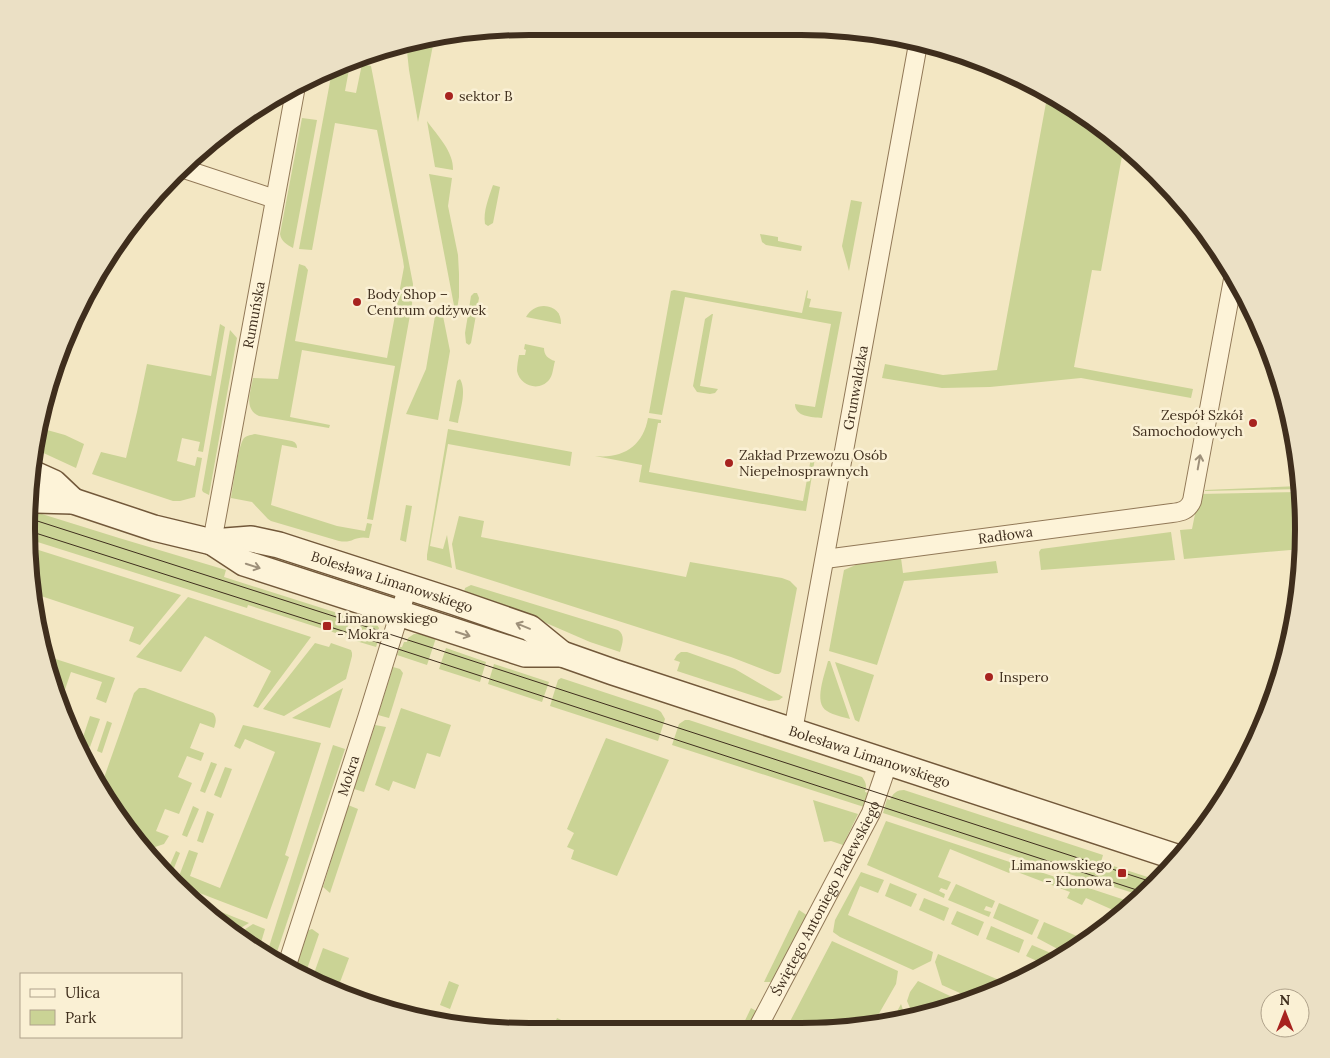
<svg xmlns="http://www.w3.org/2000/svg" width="1330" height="1058" font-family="Lora,serif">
<rect width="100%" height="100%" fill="#f3e7c3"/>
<g fill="#cad395">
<path d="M429 39 433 45 418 122 409 70 406 42Z"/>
<path d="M350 64 345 91 356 93 362 64 371 66 413 284 412 304 373 520 367 519 395 366 302 350 290 417 330 425 329 428 259 416C243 409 251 391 253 378L278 379 299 264 305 266 308 270 295 341 387 358 404 267 403 260 377 130 335 123 312 250 299 249 332 71Z"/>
<path d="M1048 92 1124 145 1101 271 1092 270 1074 367 1193 389 1191 398 1081 378 990 387 942 388 882 378 885 364 943 375 997 370Z"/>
<path d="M302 118 317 120 293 248C287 245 281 241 280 234Z"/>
<path d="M427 121C437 135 454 152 453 170L435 167Z"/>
<path d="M429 174 452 178 448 206 458 255 459 274V297L456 316Z"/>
<path d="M493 185 500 187 493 223 488 226 485 224C483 211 489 197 493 185Z"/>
<path d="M851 200 862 202 849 271 842 246Z"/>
<path d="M760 234 778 237V241L802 246 801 251 766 245 762 242Z"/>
<path d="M674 290 802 313 807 290 808 291 807 298 811 299 809 307 842 312 822 418C812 417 795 417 795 404L815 407 831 324 685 297 662 415 649 413 671 291Z"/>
<path d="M474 293H477L479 298 471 343 469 345 466 343 465 333 471 296Z"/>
<path d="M544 306C555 307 561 312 561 324L526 317C530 310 536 306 544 306Z"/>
<path d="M437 313H441L443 316 450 351 438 420 406 414 426 369 435 316Z"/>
<path d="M712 314H713L700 386 718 389 715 393 710 394 697 392 693 386 705 319Z"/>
<path d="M220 324 225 327 203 452 198 451 200 442 182 438 177 461 195 466 197 457 202 458 195 497 180 501H173L92 474 101 452 126 458 137 412 147 364 211 376Z"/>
<path d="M230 330 237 338 209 495 203 492 202 490Z"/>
<path d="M525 344 544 348C544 355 548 359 555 361 553 368 553 375 549 380 539 392 520 386 517 371 517 366 518 360 519 355H525L526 350 524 349Z"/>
<path d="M460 379C467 391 460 410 458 423L449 421 457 381Z"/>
<path d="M648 418 661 420V423H658L649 472 803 501 811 458H815L806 511 797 510 639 482 642 465 595 456C623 459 643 446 648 418Z"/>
<path d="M40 428 65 435 84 444 76 468 37 450Z"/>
<path d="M448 429 572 452 570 466 448 444 430 546 443 549 447 535 452 568 427 560V555Z"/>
<path d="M255 434 292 441C295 442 297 444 297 448L282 445 271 505 337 526 365 531 367 523 372 524 369 538C354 535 353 544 339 541L271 521 268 519 252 502 231 498C233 487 238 445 244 438 248 435 251 435 255 434Z"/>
<path d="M1300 486V489L1205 491V490Z"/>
<path d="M1300 492 1302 549 1184 559 1180 530 1192 529 1199 494Z"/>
<path d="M406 505 412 506 406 542 400 540Z"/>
<path d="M29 510 119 538 226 570 224 577 347 616 351 618 345 636 248 605 247 608 28 539 26 529Z"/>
<path d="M459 516 484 521 481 537 686 577 690 562 782 578 790 581 797 588 781 672 779 674H775L731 657 456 569 452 544Z"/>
<path d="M1171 532 1175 560 1041 570 1039 552 1041 549Z"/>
<path d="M29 547 181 595 140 645 129 641 134 627 35 594Z"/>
<path d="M901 558 903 573 996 561 998 573 904 581 877 665 829 651 844 570 858 564Z"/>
<path d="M471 585 618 630C626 636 622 644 620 652L590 642 523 613 464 593 465 588Z"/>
<path d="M188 597 311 637 258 708 253 706 271 671 205 636 181 672 136 657Z"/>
<path d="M364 614 375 622 379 628 378 633 380 634 376 647 356 641Z"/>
<path d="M414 634H424L436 638 427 665 397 655 400 647H402L404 642H407L408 638Z"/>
<path d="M315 643 329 647 331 643 351 650 352 653V656L346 679 284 716 263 709Z"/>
<path d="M446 648 486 662 480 682 439 669Z"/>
<path d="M681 652H687L735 669 783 697 779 700 769 701 677 671 680 662 674 660 677 655Z"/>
<path d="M43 655 115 678 106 703 96 699 102 682 71 672 61 701Z"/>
<path d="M828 661H830L850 719C843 717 833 715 827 711 813 703 825 674 828 661Z"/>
<path d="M835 662 874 675 859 722 855 720Z"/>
<path d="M494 664 549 682 542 702 488 684Z"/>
<path d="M393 667 400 669 403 673 389 718 378 715Z"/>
<path d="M561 678 658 710 661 712 665 719 658 741 550 706 558 680Z"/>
<path d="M139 688H145L213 713C217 718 216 722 214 728L200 723 190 748 204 753 201 761 187 756 178 777 192 783 179 814 165 809 156 831 169 836 164 844 155 847 139 843 100 789 134 693Z"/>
<path d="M343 688 330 728 292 718Z"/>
<path d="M401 708 451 725 440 757 427 753 415 789 393 781 389 791 375 785Z"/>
<path d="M90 716 100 719 90 747 81 743Z"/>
<path d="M685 720H689L862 777C866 782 867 786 865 792L868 793 864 807 672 745 679 724Z"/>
<path d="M107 721 112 723 102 753 97 751Z"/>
<path d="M243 725 321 743 285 855 289 857 267 919 176 884 189 850 198 853 190 876 220 888 275 752 245 739 240 749 234 746Z"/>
<path d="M375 725 386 727 364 792 354 789Z"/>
<path d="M606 738 669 760 617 876 571 859 574 850 567 847 574 833 567 829Z"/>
<path d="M333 745 345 749 275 958 267 953Z"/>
<path d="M211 762 217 764 205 793 200 791Z"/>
<path d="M225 767 232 769 221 798 214 795Z"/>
<path d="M904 790 1103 855 1101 862 1157 880 1143 896 1095 881 1094 882 883 813 887 799 890 800C893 793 897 790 904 790Z"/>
<path d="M813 800 858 814 843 845 831 841 824 842Z"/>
<path d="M348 805 358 809 330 893 323 887Z"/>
<path d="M193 806 199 809 187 837 182 835Z"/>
<path d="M207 811 214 814 203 843 197 841Z"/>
<path d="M886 821 1131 902 1127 911 1122 914 1086 898 1082 905 1067 898 1070 892 1012 870 1009 873 950 849 938 877 951 882 947 890 941 888 939 891 945 894 944 898 867 865Z"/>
<path d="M176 851 180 853 170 878 150 860 169 867Z"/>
<path d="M861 872 884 880 878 893 860 886 848 915 933 952 931 961 913 970 840 937 833 932 835 920Z"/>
<path d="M890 883 917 894 911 907 885 896Z"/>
<path d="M956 884 995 901 992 908 986 906 984 910 991 912 989 917 948 900Z"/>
<path d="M924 898 949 908 944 921 919 910Z"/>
<path d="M194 901 249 923 232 933 223 928Z"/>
<path d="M999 903 1039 920 1032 935 993 918Z"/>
<path d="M799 910 808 916 774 982H764Z"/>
<path d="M957 911 984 922 978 936 951 924Z"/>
<path d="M1044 922 1086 940 1067 954 1037 938Z"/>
<path d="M253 924 265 929 259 949 236 935Z"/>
<path d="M991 926 1024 940 1019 953 986 939Z"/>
<path d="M312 929 319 934 305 975 294 969 306 931Z"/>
<path d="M832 941 898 971 896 984 873 1024 834 1031H826L818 1029 810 1031H785Z"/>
<path d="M1032 945 1053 954V964L1048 966 1026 956Z"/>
<path d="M323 948 349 958 336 993 312 979Z"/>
<path d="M938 954 1006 983 971 998 942 985 935 962Z"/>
<path d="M449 981 459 985 450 1009 440 1005Z"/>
<path d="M918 981 963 1002 931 1015 914 1017 907 1001 910 992Z"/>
<path d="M901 1004 906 1019 892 1021Z"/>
<path d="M751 1008 758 1012 748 1031H740Z"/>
<path d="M557 1018 586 1032H551Z"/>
</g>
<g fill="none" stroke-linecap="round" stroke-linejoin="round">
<defs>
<g id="street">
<path d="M181 168 275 199"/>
<path id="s1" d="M212 542 296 86"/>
<path id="s2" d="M825 559 1172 513C1182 512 1188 510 1192 501L1234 274"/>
<path id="s3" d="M793 731 918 44"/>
<path id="s4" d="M287 965 367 718 408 586"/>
<path id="s5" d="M756 1031 871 813 888 763"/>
</g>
<g id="secondary">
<path d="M34 474 54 483 73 501"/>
<path id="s6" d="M30 498 36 500 73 501 154 528 212 542 251 539 279 545 455 602 530 628 562 654 613 672 1179 858"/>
<path d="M212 542 244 563 525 654H562"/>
</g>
</defs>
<use href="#street" stroke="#917857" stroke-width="20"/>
<use href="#secondary" stroke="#72583a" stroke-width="28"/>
<use href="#street" stroke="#fdf3d8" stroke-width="18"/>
<use href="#secondary" stroke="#fdf3d8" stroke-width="25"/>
<g stroke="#3f2e1d" stroke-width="1">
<path d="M28 518 439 650 1155 883"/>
<path d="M26 530 352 634 1146 893"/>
</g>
</g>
<defs><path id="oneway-shaft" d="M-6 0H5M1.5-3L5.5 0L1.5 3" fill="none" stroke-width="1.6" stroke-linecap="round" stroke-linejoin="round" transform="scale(1.25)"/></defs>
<g stroke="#9e907a">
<use href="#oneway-shaft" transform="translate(1199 462) rotate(-80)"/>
<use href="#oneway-shaft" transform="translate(253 566) rotate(18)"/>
<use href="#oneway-shaft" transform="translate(523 626) rotate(-158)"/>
<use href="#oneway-shaft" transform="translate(463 634) rotate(18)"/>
</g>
<g fill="#a7231f" stroke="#faf0d4" stroke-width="2">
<circle cx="449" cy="96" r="5"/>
<circle cx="357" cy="302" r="5"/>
<circle cx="1253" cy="423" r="5"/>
<circle cx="729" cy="463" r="5"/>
<rect x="322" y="621" width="10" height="10" rx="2.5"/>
<circle cx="989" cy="677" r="5"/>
<rect x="1117" y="868" width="10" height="10" rx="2.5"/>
</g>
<g text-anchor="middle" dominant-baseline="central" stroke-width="5" stroke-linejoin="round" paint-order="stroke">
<g font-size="14" fill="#3f2e1d" stroke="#faf0d4" text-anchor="start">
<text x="459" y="96">sektor B</text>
<text x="367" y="294">Body Shop –<tspan x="367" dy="16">Centrum odżywek</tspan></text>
<text x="1243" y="415" text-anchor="end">Zespół Szkół<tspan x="1243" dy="16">Samochodowych</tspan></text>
<text x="739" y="455">Zakład Przewozu Osób<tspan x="739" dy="16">Niepełnosprawnych</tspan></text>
<text x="337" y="618">Limanowskiego<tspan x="337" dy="16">- Mokra</tspan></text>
<text x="999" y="677">Inspero</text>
<text x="1112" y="865" text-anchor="end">Limanowskiego<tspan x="1112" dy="16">- Klonowa</tspan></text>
</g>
<g font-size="14" fill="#3f2e1d" stroke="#faf0d4">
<text stroke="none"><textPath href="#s1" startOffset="231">Rumuńska</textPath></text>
<text stroke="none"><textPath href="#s3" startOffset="349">Grunwaldzka</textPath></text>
<text stroke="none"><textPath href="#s2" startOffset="182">Radłowa</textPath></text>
<text stroke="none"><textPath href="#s6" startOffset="375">Bolesława Limanowskiego</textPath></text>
<text stroke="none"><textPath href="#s6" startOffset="886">Bolesława Limanowskiego</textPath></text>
<text stroke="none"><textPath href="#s4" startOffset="199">Mokra</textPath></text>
<text stroke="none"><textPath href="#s5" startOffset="150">Świętego Antoniego Padewskiego</textPath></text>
</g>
</g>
<path d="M0 0H1330V1058H0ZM529 35H801A494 494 0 0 1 1295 529V529A494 494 0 0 1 801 1023H529A494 494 0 0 1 35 529V529A494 494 0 0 1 529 35Z" fill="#ebe0c5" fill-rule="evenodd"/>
<path fill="none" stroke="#3f2e1d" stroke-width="6" d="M529 35H801A494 494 0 0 1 1295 529V529A494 494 0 0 1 801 1023H529A494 494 0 0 1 35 529V529A494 494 0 0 1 529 35Z"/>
<rect x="20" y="973" width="162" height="65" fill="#faf0d4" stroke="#afa28b"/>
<rect x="30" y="989" width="25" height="8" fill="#fdf3d8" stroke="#afa28b"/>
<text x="65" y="998" font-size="15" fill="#3f2e1d">Ulica</text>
<rect x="30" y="1010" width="25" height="15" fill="#cad395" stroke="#afa28b"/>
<text x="65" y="1023" font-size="15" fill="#3f2e1d">Park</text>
<g transform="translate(1285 1013)"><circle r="24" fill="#faf0d4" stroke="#afa28b"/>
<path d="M0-4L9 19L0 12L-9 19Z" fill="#a7231f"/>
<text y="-8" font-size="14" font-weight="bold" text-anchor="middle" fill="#3f2e1d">N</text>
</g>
</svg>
